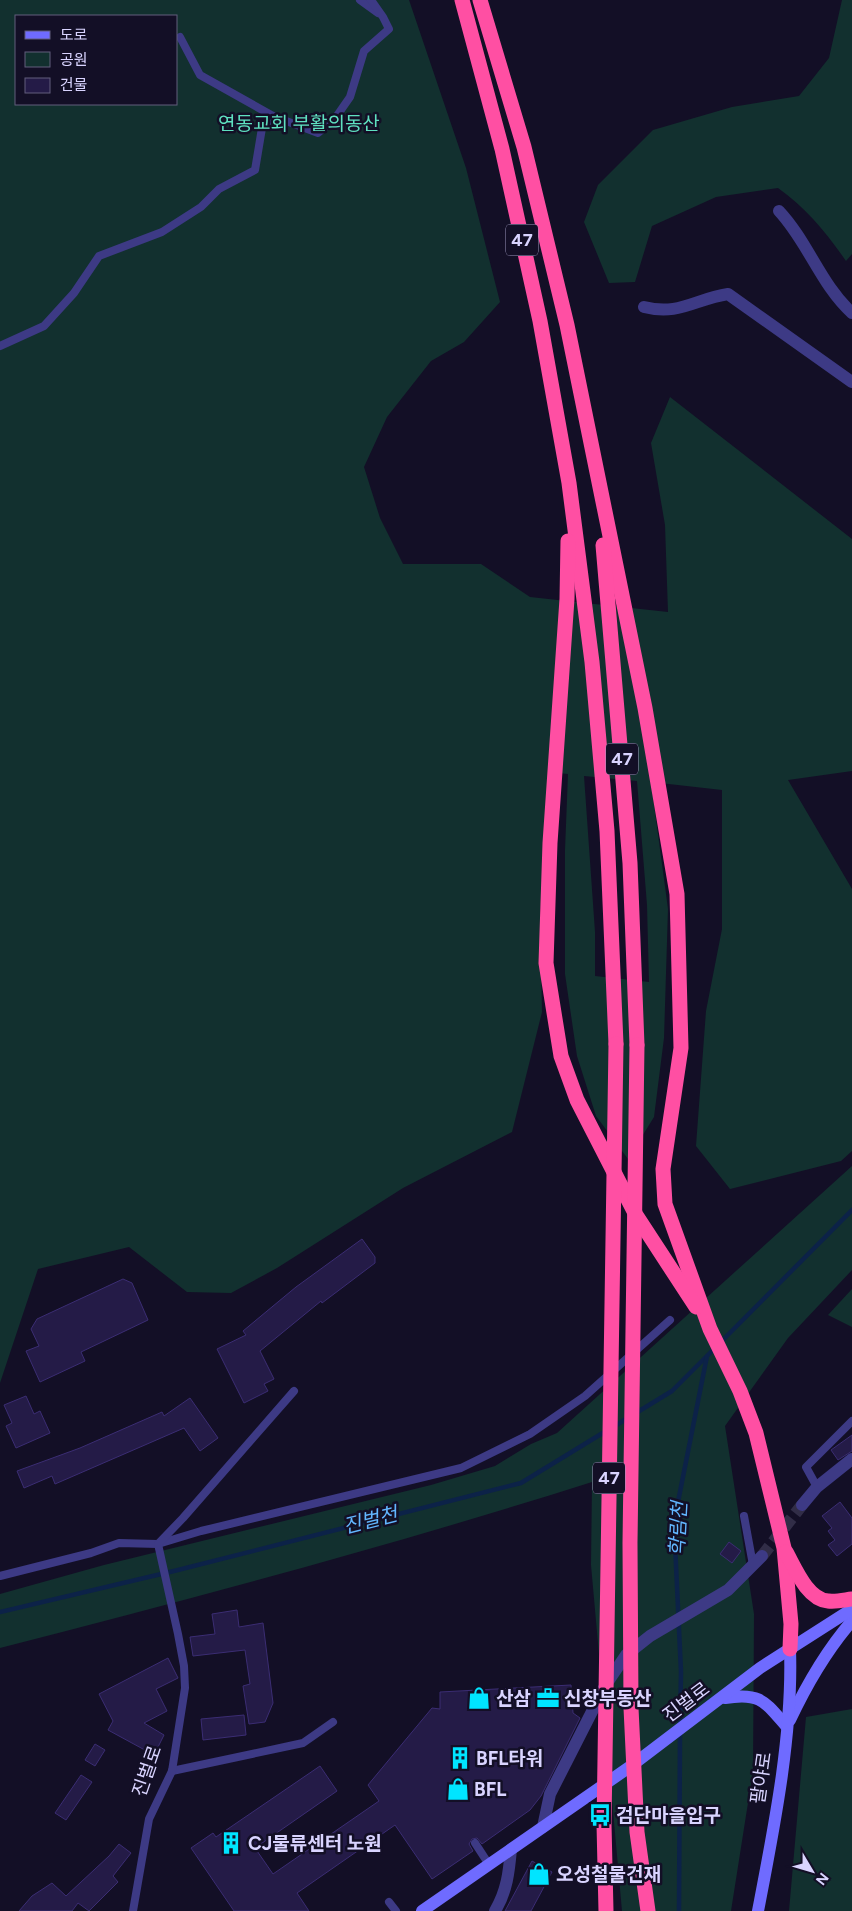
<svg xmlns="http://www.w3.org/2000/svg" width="852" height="1911" font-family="Figtree,'Noto Sans KR',sans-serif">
<rect width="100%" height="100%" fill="#130f26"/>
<g fill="#12302f" fill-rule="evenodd">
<path d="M0 0H409L466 168 500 302 464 342 431 361 387 417 364 467 380 518 403 564H481L530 597 668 612 665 525 651 443 670 397 852 539V771L788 780 852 889V1151L841 1161 730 1189 696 1146 706 1011 722 929V790L651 782 668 909 664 1038 654 1117 628 1159 596 1116 577 1056 565 974V850L568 774 558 773 540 911 542 1012 512 1132 403 1188 277 1268 231 1293 187 1292 129 1247 38 1269 0 1383ZM16 16H176V104H16ZM584 776 637 781 647 905 649 982 595 976V932Z"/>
<path d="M842 0H852V254L846 261C826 232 806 208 778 188L716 197 652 226 635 282 609 283 584 222 598 185 653 130 732 107 799 96 829 58Z"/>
<path d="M852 1166V1270L788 1338 725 1426 754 1614 753 1771 731 1911H622L591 1565 592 1482C397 1544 199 1597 0 1648V1594L104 1565 431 1485 495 1466 531 1444 557 1433Z"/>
<path d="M852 1289V1327L828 1315Z"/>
<path d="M852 1709V1911H789L806 1717Z"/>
</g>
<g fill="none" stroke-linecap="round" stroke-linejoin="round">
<g stroke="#0c2248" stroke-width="4.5">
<path d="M636 1413 672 1391 706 1357"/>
<path d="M615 1426 629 1417"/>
<path d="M0 1612 174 1571 521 1483 606 1431"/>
<path d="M680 1725 681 1672 674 1522 707 1356 852 1210"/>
<path d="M679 1911 680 1732"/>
</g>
</g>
<g fill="#241b47" stroke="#3b2d73">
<path d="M362 1239 375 1257V1263L322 1303 321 1301 260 1351 274 1379 264 1384 268 1391 244 1403 217 1349 246 1335 243 1331 296 1287Z"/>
<path d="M123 1279 132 1283 148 1320 81 1352 85 1361 40 1382 26 1351 39 1346 31 1329 37 1319Z"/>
<path d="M26 1396 34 1414 40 1411 50 1433 16 1448 6 1426 12 1423 4 1405Z"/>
<path d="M190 1398 218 1438 200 1451 184 1428 55 1484 52 1476 24 1488 17 1471 80 1448 162 1412 164 1416Z"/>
<path d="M852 1435V1451L838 1460 831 1450Z"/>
<path d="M840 1502 852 1518V1544L837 1556 828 1545 835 1540 828 1531 832 1528 822 1516Z"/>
<path d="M729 1542 741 1551 732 1563 720 1554Z"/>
<path d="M237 1610 239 1627 263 1623 273 1703 265 1722 249 1724 243 1686 250 1684 245 1650 193 1656 190 1637 215 1634 212 1614Z"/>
<path d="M168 1658 178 1678 156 1689 167 1711 144 1723 164 1735 154 1755 108 1730 113 1721 99 1694Z"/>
<path d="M571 1685 573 1713 580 1718 541 1796 530 1810 482 1844 477 1838 472 1839 469 1844 473 1851 432 1879 395 1825 297 1893 309 1911H234L191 1848 213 1833 216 1837 320 1766 337 1791 255 1848 273 1874 379 1801 368 1785 432 1708 440 1709V1692Z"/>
<path d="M244 1715 246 1735 203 1740 201 1719Z"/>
<path d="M95 1744 105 1750 95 1766 85 1760Z"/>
<path d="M81 1775 92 1782 66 1820 55 1813Z"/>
<path d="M119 1844 131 1853 113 1876 118 1882 89 1911 78 1903 72 1911H19L32 1896 52 1883 66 1896 109 1856Z"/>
<path d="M532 1861 552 1872 531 1911H505Z"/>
</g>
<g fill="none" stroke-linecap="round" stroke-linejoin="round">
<path stroke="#312d47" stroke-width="12" stroke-dasharray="12 6" stroke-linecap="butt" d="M762 1556 802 1505"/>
<g stroke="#3d3a85" stroke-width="8">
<path d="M360 0 378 13"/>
<path d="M180 37 200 75 273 116"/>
<path d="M0 346 44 326 74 293 99 256 162 232 201 207 219 189 255 170 262 128 273 116 318 133 334 120 350 97 364 51 389 29 383 17 371 0"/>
<path d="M817 1487 806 1467 852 1421"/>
<path d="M744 1516 753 1565"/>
<path d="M0 1576 91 1553 119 1543 158 1544 201 1531 461 1468 530 1434 585 1396 670 1320"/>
<path d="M172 1771 303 1743 333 1722"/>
<path d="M475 1843 488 1863"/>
<path d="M389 1902 396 1911"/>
<path d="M133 1911 149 1819 172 1771 185 1688 184 1666 178 1634 158 1544 183 1518 294 1391"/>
</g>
<g stroke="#3d3a85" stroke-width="12">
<path d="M779 211C808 242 821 285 852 313"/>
<path d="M644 307C679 316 695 299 728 294L852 382"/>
<path d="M802 1505 817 1487 852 1459"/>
<path d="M543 1827 550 1794 605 1686 626 1655 650 1636 728 1590 762 1556"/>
<path d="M495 1911C507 1891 509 1872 511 1849"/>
</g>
<g stroke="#6f6bff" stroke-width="12">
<path d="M725 1698C761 1692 765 1702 787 1727"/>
<path d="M790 1720C807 1684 826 1651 852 1621"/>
<path d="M422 1911 631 1766 760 1668 852 1609"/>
<path d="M758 1911C774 1828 793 1734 790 1649"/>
</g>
<g stroke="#ff4fa3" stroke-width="15">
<path d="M462 0 502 149 540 321 569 483 592 662 607 831 616 1044"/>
<path d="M480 0 524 147 567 325 645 708 677 894 681 1048 663 1169 665 1204 710 1329 740 1391 756 1433 784 1548 791 1624 790 1649"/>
<path d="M568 541 567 599 550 843 546 963 561 1056 577 1100 636 1215 696 1307"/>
<path d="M603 545 630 863 637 1045"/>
<path d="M786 1552C795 1568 807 1599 828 1601 836 1602 844 1600 852 1599"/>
</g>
<g stroke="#ff4fa3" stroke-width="15">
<path d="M637 1045 630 1543 631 1708 637 1832 648 1911"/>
<path d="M606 1911 604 1824 616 1044"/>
</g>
</g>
<defs>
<symbol id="shop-bare" viewBox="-9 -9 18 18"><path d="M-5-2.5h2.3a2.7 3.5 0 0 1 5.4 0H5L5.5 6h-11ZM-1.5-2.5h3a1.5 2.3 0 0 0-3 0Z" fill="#00e5ff" stroke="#130f26" stroke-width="2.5" paint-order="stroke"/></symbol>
<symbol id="office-bare" viewBox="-9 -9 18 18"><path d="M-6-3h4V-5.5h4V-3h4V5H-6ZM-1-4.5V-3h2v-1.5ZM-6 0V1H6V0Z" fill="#00e5ff" stroke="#130f26" stroke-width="2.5" paint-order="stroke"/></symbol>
<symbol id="building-bare" viewBox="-9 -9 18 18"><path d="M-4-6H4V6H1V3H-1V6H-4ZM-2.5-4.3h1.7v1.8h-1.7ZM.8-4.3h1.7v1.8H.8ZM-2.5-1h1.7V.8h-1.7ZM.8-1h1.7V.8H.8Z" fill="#00e5ff" stroke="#130f26" stroke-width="2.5" paint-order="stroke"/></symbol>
<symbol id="bus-bare" viewBox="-9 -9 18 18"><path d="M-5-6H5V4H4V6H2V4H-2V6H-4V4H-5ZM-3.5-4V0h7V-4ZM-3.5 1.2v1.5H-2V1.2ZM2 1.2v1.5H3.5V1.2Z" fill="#00e5ff" stroke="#130f26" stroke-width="2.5" paint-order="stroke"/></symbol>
</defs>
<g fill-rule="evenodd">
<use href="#shop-bare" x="463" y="1682" width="32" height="32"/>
<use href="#office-bare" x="532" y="1682" width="32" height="32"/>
<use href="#building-bare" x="444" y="1742" width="32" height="32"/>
<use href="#shop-bare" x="442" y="1773" width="32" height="32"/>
<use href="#bus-bare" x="584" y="1799" width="32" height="32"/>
<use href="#building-bare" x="215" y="1827" width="32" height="32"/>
<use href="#shop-bare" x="523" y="1858" width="32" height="32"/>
</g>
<g text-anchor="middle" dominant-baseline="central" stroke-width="5" stroke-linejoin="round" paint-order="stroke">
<g fill="#130f26" stroke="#9e99be" stroke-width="1">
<rect x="506" y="224.5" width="32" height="31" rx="4"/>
<rect x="606" y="743.5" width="32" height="31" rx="4"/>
<rect x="593" y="1462.5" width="32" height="31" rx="4"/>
</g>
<g font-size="18" font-weight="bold" fill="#d9d4ff">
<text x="522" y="240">47</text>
<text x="622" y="759">47</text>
<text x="609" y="1478">47</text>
</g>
<g font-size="19" fill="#5fe0c0" stroke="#130f26">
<text x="299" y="123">연동교회 부활의동산</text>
</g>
<g font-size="19" font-weight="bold" fill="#d9d4ff" stroke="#130f26" text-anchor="start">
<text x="496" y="1698">산삼</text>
<text x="564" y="1698">신창부동산</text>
<text x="476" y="1758">BFL타워</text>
<text x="474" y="1789">BFL</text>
<text x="616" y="1815">검단마을입구</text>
<text x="248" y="1843">CJ물류센터 노원</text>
<text x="556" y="1874">오성철물건재</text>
</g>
<g font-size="19" fill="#d9d4ff" stroke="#130f26">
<text transform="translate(686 1702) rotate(-37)">진벌로</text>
<text transform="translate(147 1771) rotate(-71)">진벌로</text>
<text transform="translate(761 1778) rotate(-82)">팔야로</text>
</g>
<g font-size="20" font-style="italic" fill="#62b6ff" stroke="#130f26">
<text transform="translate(370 1520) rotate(-14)">진벌천</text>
<text transform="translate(678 1529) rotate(-87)">학림천</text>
</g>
</g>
<rect x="15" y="15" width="162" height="90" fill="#130f26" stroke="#625e7d"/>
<rect x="25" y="31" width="25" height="8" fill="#6f6bff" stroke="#625e7d"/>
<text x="60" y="40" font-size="15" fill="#d9d4ff">도로</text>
<rect x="25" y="52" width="25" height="15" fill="#12302f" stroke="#625e7d"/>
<text x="60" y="65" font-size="15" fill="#d9d4ff">공원</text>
<rect x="25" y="78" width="25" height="15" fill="#241b47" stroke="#625e7d"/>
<text x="60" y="90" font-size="15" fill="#d9d4ff">건물</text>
<g transform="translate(812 1871) rotate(128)" stroke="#130f26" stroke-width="4" paint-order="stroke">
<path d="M0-4L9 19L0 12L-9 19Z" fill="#d9d4ff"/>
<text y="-8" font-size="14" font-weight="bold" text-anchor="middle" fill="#d9d4ff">N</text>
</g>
</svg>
